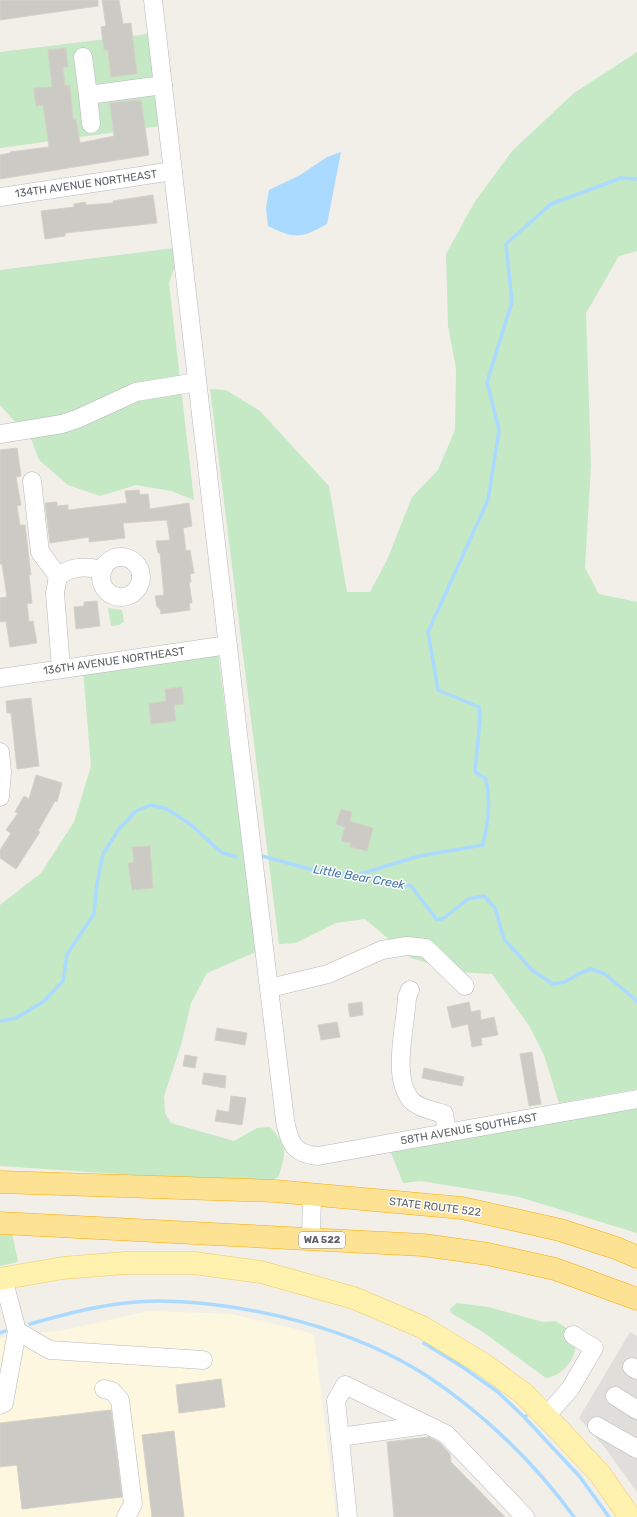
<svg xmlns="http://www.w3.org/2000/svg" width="637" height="1517" font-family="Rubik,sans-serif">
<rect width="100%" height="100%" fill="#f1efe8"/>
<path fill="#fef7e0" d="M148 1311 231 1314 304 1331 314 1335 336 1517H0V1338L65 1330Z"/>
<path fill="#e0deda" d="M630 1332 637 1336V1492L606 1449 579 1418Z"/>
<g fill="#c5e8c5">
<path d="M156 33 168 125 0 148V52Z"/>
<path d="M637 52V251L619 256 586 313 591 464 585 568 599 594 637 602V1089L559 1103 544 1055 530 1027 492 974 457 972 411 958 365 919 336 923 296 943 279 944 210 389 226 390 260 411 329 486 347 592H370L387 560 412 497 438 470 455 430 456 368 448 326 446 254 474 203 512 151 574 93Z"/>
<path d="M182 247 169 283 194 500 171 491 136 485 100 496 68 485 39 460 32 441 0 405V270Z"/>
<path d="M108 608 122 610 124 622 119 625 111 626Z"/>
<path d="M218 652 256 952 207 973 191 1003 181 1045 164 1096 165 1113 171 1123 234 1141 257 1128 270 1127C288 1147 286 1151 279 1176L266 1184 0 1166V905L41 873 74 822 91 766 83 670Z"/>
<path d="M637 1104V1233L519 1197 421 1181 403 1183 390 1150Z"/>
<path d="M0 1233H12L18 1262 0 1266Z"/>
<path d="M457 1303 488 1307 543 1322 555 1321 570 1330C572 1334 575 1340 575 1345 577 1359 560 1377 546 1378L483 1332 451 1313 450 1309Z"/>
</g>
<path fill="#aadaff" d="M341 152 327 224C300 239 295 239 268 226L266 208 269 190 300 175 327 157Z"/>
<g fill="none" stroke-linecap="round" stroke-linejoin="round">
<g stroke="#aadaff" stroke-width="3.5">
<path d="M262 856 317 871 357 875 411 886 437 920 444 918 468 899 484 896 495 908 504 939 532 970 553 984 565 982 578 974 591 969 605 974 637 1001"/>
<path d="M357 875 419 856 483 845C488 822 491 802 486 779L475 772 480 719 479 707 438 690 428 632 488 500 499 430 487 382 512 302 506 244 551 204 621 178 637 179"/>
<path d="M0 1021 16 1018 43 1002 63 981 67 954 94 914 97 883 103 854 119 829 136 811 151 805 167 809 190 824 221 852 236 857"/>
<path d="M30 1324C72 1312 115 1301 158 1301 246 1302 353 1328 427 1376 483 1413 535 1463 574 1517"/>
<path d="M0 1333 5 1331"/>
<path d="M424 1343 464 1368 498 1392 525 1418"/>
<path d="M526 1416 525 1418 580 1477 609 1517"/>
</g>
</g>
<g fill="#cccac5" stroke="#d6d1c6">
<path d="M0 0H98V6L0 20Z"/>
<path d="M102 0H119L123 24 131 23 137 74 111 77 108 50H104L101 27 106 26Z"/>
<path d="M66 48 68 67H63L65 86 70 85 73 119H76L80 143 114 136 110 103 141 100 149 155 0 179V155L10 153V152L49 147 43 105 36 106 34 88 52 87 48 50Z"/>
<path d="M153 195 157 223 65 233V236L45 239 41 211 74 207V204L85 202 86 205 113 203V201Z"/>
<path d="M17 448 21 476 16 477 21 505 17 506 20 525H25L31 575H29L32 603 27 604 29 622 33 621 37 643 10 647 6 621 0 622V598L7 597 2 564H0V450Z"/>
<path d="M139 490 140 495 148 494 150 509 189 503 192 526 183 528 186 551 190 550 194 573 190 574 191 582H189L192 603H189L190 610 161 614 160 609 157 607 155 596 164 595 160 553H158L156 541 170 540 167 520 123 523 125 538 89 542V537L50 543 45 503 57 502V506L68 505V510L127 503 125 491Z"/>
<path d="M97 601 100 626 76 629 74 607 84 606V602Z"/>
<path d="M182 687 184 704 174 705 176 721 151 724 149 704 166 701 165 689Z"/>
<path d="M31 698 39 766 17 769 11 713H7L6 701Z"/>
<path d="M36 775 62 783 57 802 55 801 38 831 40 832 16 869 0 858V850L11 833 6 830 18 813 15 812 24 796 29 799Z"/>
<path d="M341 809 352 812 350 821 373 828 367 851 350 847 351 843 341 841 345 827 336 824Z"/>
<path d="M150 846 153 888 132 890 128 863 134 862 132 847Z"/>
<path d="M362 1002 363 1015 350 1017 348 1004Z"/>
<path d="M469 1002 471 1012 480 1010 481 1020 494 1017 498 1035 481 1038 482 1045 472 1047 468 1024 452 1028 447 1007Z"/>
<path d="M337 1022 340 1037 321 1040 318 1025Z"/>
<path d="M217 1028 247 1033 245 1045 215 1040Z"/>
<path d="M532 1052 541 1104 529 1106 520 1054Z"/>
<path d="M185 1055 197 1057 195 1068 183 1066Z"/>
<path d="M424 1068 464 1077 462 1086 422 1078Z"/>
<path d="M204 1073 226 1076 225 1088 202 1084Z"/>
<path d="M231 1096 246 1098 242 1125 215 1121 217 1110 229 1112Z"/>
<path d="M221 1379 225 1407 179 1413 176 1385Z"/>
<path d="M111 1410 122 1497 22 1509 17 1465 0 1467V1423Z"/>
<path d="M174 1431 184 1517H152L142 1435Z"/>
<path d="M429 1437 440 1443 450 1454 451 1462 505 1517H394L387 1442Z"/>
</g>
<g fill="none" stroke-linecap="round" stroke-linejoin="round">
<defs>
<g id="minor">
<path d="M153 0 239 742 285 1120C289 1143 294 1154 318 1156L637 1099"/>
<path d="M83 57 88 95 163 85"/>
<path d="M88 95 91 124"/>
<path d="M0 197 173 171"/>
<path d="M0 434 62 424 77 419 136 392 197 382"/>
<path d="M32 481 40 552 58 576"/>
<circle cx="121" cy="577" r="20"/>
<path d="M61 668 55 593 58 576C73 566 85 566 103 570"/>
<path d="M0 678 228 645"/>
<path d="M0 752 2 772 0 797"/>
<path d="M270 988 328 974 382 950 407 946 426 948 465 986"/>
<path d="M410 990 407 997C406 1025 390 1080 413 1102 421 1109 435 1111 444 1114L447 1133"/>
<path d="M311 1239 312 1194"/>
<path d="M3 1278 17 1331 50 1350 203 1360"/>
<path d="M632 1367 637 1370"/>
<path d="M104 1389 112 1391 120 1400 133 1504 126 1517"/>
<path d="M615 1396 637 1410"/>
<path d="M0 1405 4 1403 17 1331"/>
<path d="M546 1416 570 1389 594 1348 573 1335"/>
<path d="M597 1426 637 1449"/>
<path d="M340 1437 426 1425"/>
<path d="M348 1517 336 1401 345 1385 446 1434 525 1517"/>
</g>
<path id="major" d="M0 1279 63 1268 125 1263H194L261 1272 354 1298 422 1327 483 1364 523 1393 559 1430 600 1474 630 1517"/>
<g id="highway">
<path d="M0 1182 275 1191 462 1208 560 1230 616 1248 637 1257"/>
<path d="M0 1223 423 1245 488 1254 555 1269 637 1299"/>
</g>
</defs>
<use href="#minor" stroke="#b5b8bc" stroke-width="19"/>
<use href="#major" stroke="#f2c960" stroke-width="23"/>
<use href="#highway" stroke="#f9ab00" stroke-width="23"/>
<use href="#minor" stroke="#fff" stroke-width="18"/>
<use href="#major" stroke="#fff2af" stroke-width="22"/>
<use href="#highway" stroke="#fde293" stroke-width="22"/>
</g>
<g text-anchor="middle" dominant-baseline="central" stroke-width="3" stroke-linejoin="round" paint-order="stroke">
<rect fill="#fff" stroke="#8f9295" stroke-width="1" x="299" y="1232" width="46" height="16" rx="3"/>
<g font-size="10" font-weight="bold" fill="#5f6368">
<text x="322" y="1240">WA 522</text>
</g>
<g font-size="11" fill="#5f6368" stroke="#fff">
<text transform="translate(86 184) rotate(-8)">134TH AVENUE NORTHEAST</text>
<text transform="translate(114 661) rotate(-8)">136TH AVENUE NORTHEAST</text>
<text transform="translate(469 1129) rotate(-10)">58TH AVENUE SOUTHEAST</text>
<text transform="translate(435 1207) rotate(7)">STATE ROUTE 522</text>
</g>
<g font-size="12" font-style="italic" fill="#4174aa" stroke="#fff">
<text transform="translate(359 877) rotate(10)">Little Bear Creek</text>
</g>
</g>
</svg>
